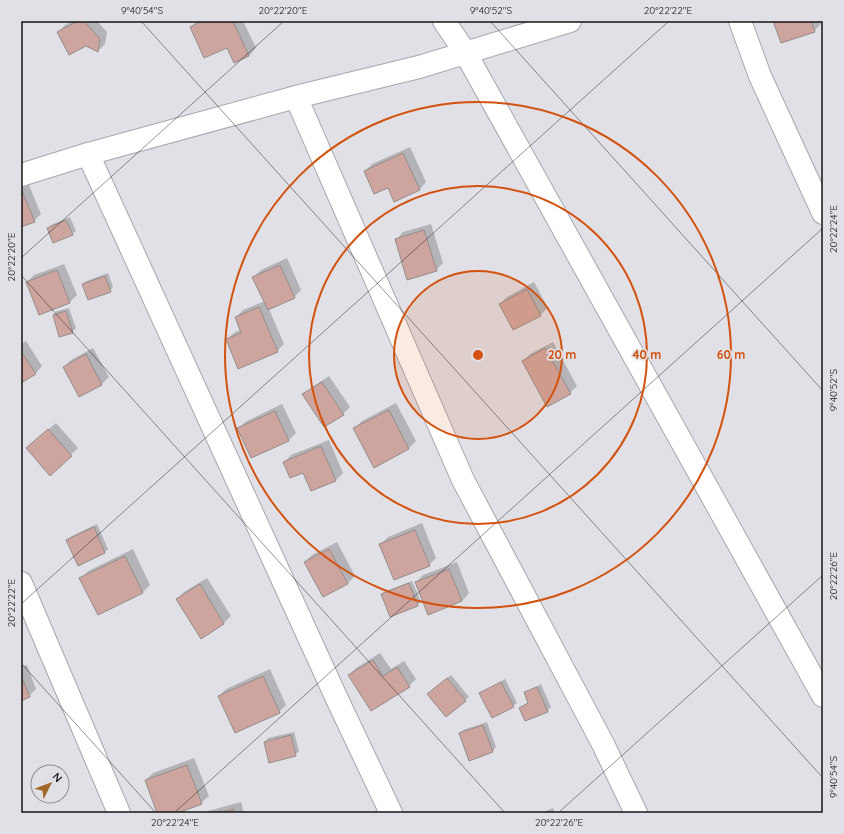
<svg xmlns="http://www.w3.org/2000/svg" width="844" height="834" font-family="Quicksand,sans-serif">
<rect width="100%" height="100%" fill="#e0e0e6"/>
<g fill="#0003">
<path d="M72 21H97L107 32 105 44 98 51 58 32 65 25Z"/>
<path d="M197 21H243L256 48 249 56 234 62 227 46 191 27Z"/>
<path d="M774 21H820L821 24 814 31Z"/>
<path d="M410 147 426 182 419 190 388 187 365 171 372 164Z"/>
<path d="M29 185 41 214 34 221 21 226V188Z"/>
<path d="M70 217 76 231 72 234 48 229 51 225Z"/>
<path d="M431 224 443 263 436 270 396 240 403 232Z"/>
<path d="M287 258 301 290 294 297 269 309 284 344 277 351 227 339 235 332 241 330 236 317 243 310 265 301 254 277 261 270Z"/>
<path d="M64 264 77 295 70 302 39 314 27 282 34 275Z"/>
<path d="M108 273 113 287 110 291 83 284 87 281Z"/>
<path d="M534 282 548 308 540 315 513 329 500 304 507 297Z"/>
<path d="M69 308 76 328 72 332 54 315 57 311Z"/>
<path d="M26 341 42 366 35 374 21 382V344Z"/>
<path d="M553 342 577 386 570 393 523 361 530 354Z"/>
<path d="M93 348 109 377 102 384 79 396 64 367 71 360Z"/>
<path d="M329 376 350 407 343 414 304 395 311 388Z"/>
<path d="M396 403 416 441 408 449 355 428 362 421Z"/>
<path d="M282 404 296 433 289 440 252 457 238 429 245 422Z"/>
<path d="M56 423 78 448 50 474 35 441Z"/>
<path d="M329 440 343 473 336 480 312 490 304 471 284 463 291 455Z"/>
<path d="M422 523 436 558 429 565 381 544 388 537Z"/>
<path d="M97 524 108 549 105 552 78 564 67 540 70 537Z"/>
<path d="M337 542 355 576 348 583 323 596 305 562 312 555Z"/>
<path d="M133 549 150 585 143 592 98 614 81 578 88 571Z"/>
<path d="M457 562 469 593 462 601 429 614 416 582 423 575Z"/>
<path d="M207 578 231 616 224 623 201 637 177 600 184 592Z"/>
<path d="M412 581 421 602 417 606 382 594 386 591Z"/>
<path d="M380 653 391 669 404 661 416 679 409 686 349 675 356 668Z"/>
<path d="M27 665 36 689 29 696 21 700V667Z"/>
<path d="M270 669 286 705 279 712 219 696 226 689Z"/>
<path d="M451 675 469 697 465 700 432 690Z"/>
<path d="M505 679 517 703 493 717 481 693Z"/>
<path d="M541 684 551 707 547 711 520 708 529 702 525 693Z"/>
<path d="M487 722 496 747 493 751 470 759 460 733 463 730Z"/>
<path d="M294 732 299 751 295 755 265 742 268 738Z"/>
<path d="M194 758 209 796 201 803 175 813H158L146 780 153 773Z"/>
<path d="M241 802 244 813H201Z"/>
<path d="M553 808 555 813H541Z"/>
</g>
<g fill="#cea59e" stroke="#948d8b">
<path d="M78 21H84L100 39 98 52 86 46 69 55 57 32Z"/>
<path d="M202 21H233L249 56 234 63 227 48 204 58 190 27Z"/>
<path d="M773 21H811L815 32 781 43Z"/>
<path d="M403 153 420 190 394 202 388 188 374 194 364 171Z"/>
<path d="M22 191 35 222 21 227V192Z"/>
<path d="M66 220 73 235 53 243 47 228Z"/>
<path d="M424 230 437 271 407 280 395 239Z"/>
<path d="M280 265 295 298 268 310 252 277Z"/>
<path d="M57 270 70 303 39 315 26 282Z"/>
<path d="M105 276 111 292 88 300 82 284Z"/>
<path d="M527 289 541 316 513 330 499 304Z"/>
<path d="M259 307 278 352 238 369 226 339 241 333 235 317Z"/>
<path d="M66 311 73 333 59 337 53 315Z"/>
<path d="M545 348 571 394 547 407 522 361Z"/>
<path d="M21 351 36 374 21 383Z"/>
<path d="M86 354 102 385 79 397 63 367Z"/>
<path d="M322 382 344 415 324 427 302 394Z"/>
<path d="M389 410 409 449 374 468 353 428Z"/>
<path d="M275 411 289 441 251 458 237 428Z"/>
<path d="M48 429 72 456 50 476 26 448Z"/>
<path d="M321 446 336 481 311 491 303 473 290 478 283 462Z"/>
<path d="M94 527 105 553 78 566 66 540Z"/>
<path d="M415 530 430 566 394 580 379 544Z"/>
<path d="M329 549 348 584 323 597 304 562Z"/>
<path d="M125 556 143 593 98 615 79 578Z"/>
<path d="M449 569 462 601 428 615 415 582Z"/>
<path d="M409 583 418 606 390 617 381 594Z"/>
<path d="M200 584 224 624 201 639 176 599Z"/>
<path d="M373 660 383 676 397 667 410 687 371 711 348 675Z"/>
<path d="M21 676 30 697 21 701Z"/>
<path d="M263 676 280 713 235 733 218 696Z"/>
<path d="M447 678 466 701 446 717 427 694Z"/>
<path d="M501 682 514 707 492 718 479 693Z"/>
<path d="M537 687 548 712 525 721 519 708 528 703 524 692Z"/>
<path d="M483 725 493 752 469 761 459 733Z"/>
<path d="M291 735 296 756 269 763 264 742Z"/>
<path d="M187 765 202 804 178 813H157L145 780Z"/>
<path d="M234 809 235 813H217Z"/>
</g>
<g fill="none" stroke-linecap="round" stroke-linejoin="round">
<defs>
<g id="minor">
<path d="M444 21 465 52 823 696"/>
<path d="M740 21 760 76 823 213"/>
<path d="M296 97 463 480 603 744 636 813"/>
<path d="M88 154 337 699 391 813"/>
<path d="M21 175 88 154 296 97 419 67 570 21"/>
<path d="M21 583 119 813"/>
</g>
</defs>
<use href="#minor" stroke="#a7a6ac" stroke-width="24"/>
<use href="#minor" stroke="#fff" stroke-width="22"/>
</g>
<path fill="none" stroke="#141416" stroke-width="1" stroke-opacity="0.45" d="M141 21 823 778M490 21 823 391M21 258 284 21M21 275 505 813M21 604 669 21M21 663 156 813M174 813 823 228M558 813 823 575"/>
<circle cx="478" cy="355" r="84" fill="#d3520d" fill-opacity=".12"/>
<g fill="none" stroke="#d3520d" stroke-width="2">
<circle cx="478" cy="355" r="84"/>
<circle cx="478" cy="355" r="169"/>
<circle cx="478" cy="355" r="253"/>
</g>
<circle cx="478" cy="355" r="6" fill="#d3520d" stroke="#e0e0e6" stroke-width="2"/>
<g font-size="12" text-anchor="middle" font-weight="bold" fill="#d3520d" stroke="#e0e0e6" stroke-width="3.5" stroke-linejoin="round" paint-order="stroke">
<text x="562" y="359">20 m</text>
<text x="647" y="359">40 m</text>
<text x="731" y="359">60 m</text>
</g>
<rect width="844" height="834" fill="none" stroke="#e0e0e6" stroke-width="44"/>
<g transform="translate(50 784) rotate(48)"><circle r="19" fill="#e0e0e6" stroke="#8e8e93"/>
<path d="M0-3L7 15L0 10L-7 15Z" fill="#a26827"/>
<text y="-6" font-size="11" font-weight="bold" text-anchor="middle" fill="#141416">N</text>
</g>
<rect x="22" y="22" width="800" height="790" fill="none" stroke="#141416" stroke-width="1.5"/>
<g font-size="10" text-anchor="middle" fill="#141416">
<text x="142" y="14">9°40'54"S</text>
<text x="283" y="14">20°22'20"E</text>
<text x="491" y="14">9°40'52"S</text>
<text x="668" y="14">20°22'22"E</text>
<text transform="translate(833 229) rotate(-90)" y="4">20°22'24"E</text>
<text transform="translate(11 257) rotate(-90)" y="4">20°22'20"E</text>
<text transform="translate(833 390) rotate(-90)" y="4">9°40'52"S</text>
<text transform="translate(833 576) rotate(-90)" y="4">20°22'26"E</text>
<text transform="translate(11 603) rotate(-90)" y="4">20°22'22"E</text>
<text transform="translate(833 777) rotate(-90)" y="4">9°40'54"S</text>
<text x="175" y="826">20°22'24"E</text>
<text x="559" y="826">20°22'26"E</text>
</g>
</svg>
